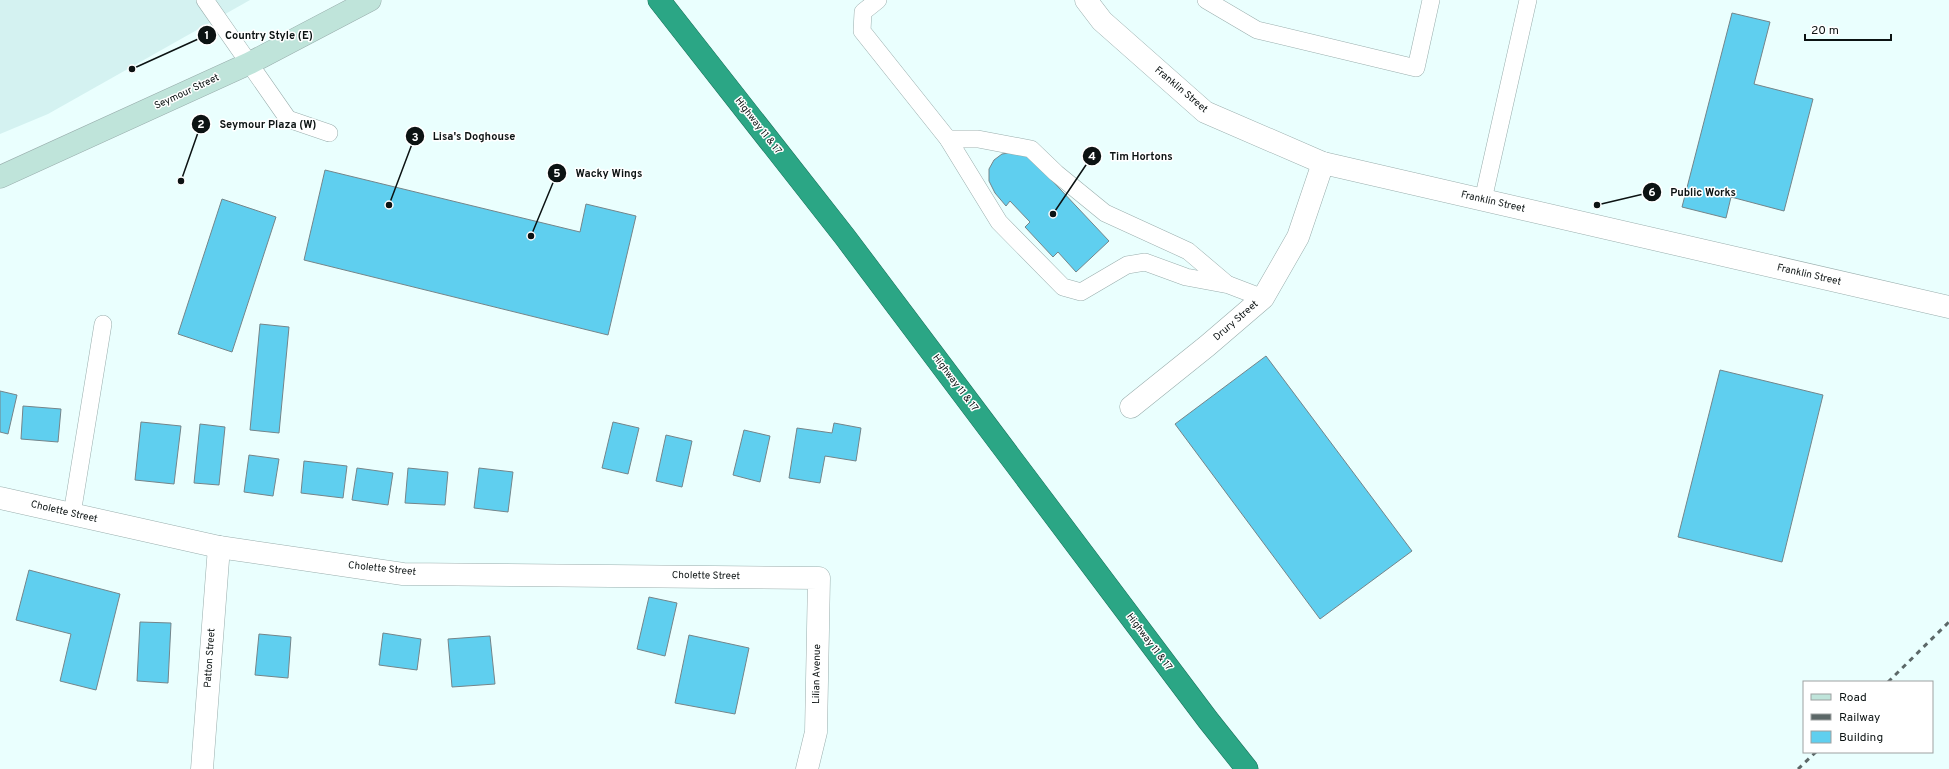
<svg xmlns="http://www.w3.org/2000/svg" width="1949" height="769" font-family="Overpass,sans-serif">
<rect width="100%" height="100%" fill="#eafffe"/>
<path fill="#d4f2f1" d="M0 0H250L48 114 0 134Z"/>
<g fill="#5fcfef" stroke="#74858a">
<path d="M1732 13 1770 22 1754 84 1813 99 1784 211 1731 197 1726 218 1682 207Z"/>
<path d="M1015 152 1028 155 1109 241 1076 272 1058 252 1053 257 1025 227 1030 222 1010 201 1006 206 995 193 989 181V169L994 160 1002 154Z"/>
<path d="M325 170 580 232 586 204 636 216 608 335 304 260Z"/>
<path d="M222 199 276 217 232 352 178 334Z"/>
<path d="M260 324 289 327 279 433 250 430Z"/>
<path d="M1266 356 1412 551 1320 619 1175 424Z"/>
<path d="M1720 370 1823 395 1782 562 1678 537Z"/>
<path d="M0 391 17 395 8 434 0 432Z"/>
<path d="M23 406 61 409 58 442 21 439Z"/>
<path d="M141 422 181 426 174 484 135 480Z"/>
<path d="M613 422 639 428 628 474 602 468Z"/>
<path d="M834 423 861 428 856 461 825 456 820 483 789 478 797 428 832 433Z"/>
<path d="M200 424 225 427 219 485 194 483Z"/>
<path d="M744 430 770 436 760 482 733 475Z"/>
<path d="M666 435 692 441 682 487 656 481Z"/>
<path d="M249 455 279 459 273 496 244 492Z"/>
<path d="M304 461 347 466 343 498 301 493Z"/>
<path d="M357 468 393 473 388 505 352 500Z"/>
<path d="M408 468 448 472 445 505 405 503Z"/>
<path d="M479 468 513 472 508 512 474 508Z"/>
<path d="M29 570 120 594 96 690 60 681 71 634 16 620Z"/>
<path d="M649 597 677 603 665 656 637 649Z"/>
<path d="M140 622 171 623 168 683 137 681Z"/>
<path d="M383 633 421 639 417 670 379 665Z"/>
<path d="M259 634 291 637 288 678 255 675Z"/>
<path d="M689 635 749 648 735 714 675 703Z"/>
<path d="M490 636 495 684 452 687 448 639Z"/>
</g>
<g fill="none" stroke-linecap="round" stroke-linejoin="round">
<defs>
<g id="lane">
<path d="M205 0 288 119 329 133"/>
<path d="M878 0 863 12 862 31 948 139 999 222 1063 287 1081 292 1127 265 1145 262 1186 277 1229 285 1263 298"/>
<path d="M1206 0 1257 30 1416 68 1431 0"/>
<path d="M948 139H978L1031 149 1056 173 1105 213 1188 251 1227 284"/>
<path d="M1483 200 1528 0"/>
<path d="M72 514 103 324"/>
</g>
<g id="street">
<path d="M1086 0 1102 21 1205 112 1323 163 1949 307"/>
<path d="M1131 407 1207 346 1263 298 1298 237 1323 163"/>
<path d="M0 498 219 547 403 574 819 578 816 732 807 769"/>
<path d="M202 769 219 547"/>
</g>
<path id="secondary" d="M0 177 250 63 370 0"/>
<path id="highway" d="M659 0 845 237 1208 720 1247 769"/>
</defs>
<use href="#lane" stroke="#9aaead" stroke-width="18"/>
<use href="#street" stroke="#9aaead" stroke-width="23"/>
<use href="#secondary" stroke="#9aaead" stroke-width="23"/>
<use href="#highway" stroke="#20735d" stroke-width="23"/>
<use href="#lane" stroke="#fff" stroke-width="17"/>
<use href="#street" stroke="#fff" stroke-width="22"/>
<use href="#secondary" stroke="#bfe4da" stroke-width="22"/>
<use href="#highway" stroke="#2ba685" stroke-width="22"/>
<g stroke="#5c6868" stroke-width="3" stroke-dasharray="5 5" stroke-linecap="butt">
<path d="M1888 682 1949 622"/>
<path d="M1798 769 1816 752"/>
</g>
</g>
<g text-anchor="middle" dominant-baseline="central" stroke-width="3" stroke-linejoin="round" paint-order="stroke">
<g font-size="10" fill="#0c1313" stroke="#fff">
<text transform="translate(1181 90) rotate(40)">Franklin Street</text>
<text transform="translate(187 92) rotate(-25)">Seymour Street</text>
<text transform="translate(758 126) rotate(52)">Highway 11 &amp; 17</text>
<text transform="translate(1493 202) rotate(13)">Franklin Street</text>
<text transform="translate(1809 275) rotate(13)">Franklin Street</text>
<text transform="translate(1236 321) rotate(-41)">Drury Street</text>
<text transform="translate(955 383) rotate(53)">Highway 11 &amp; 17</text>
<text transform="translate(64 512) rotate(13)">Cholette Street</text>
<text transform="translate(382 569) rotate(6)">Cholette Street</text>
<text transform="translate(706 576) rotate(1)">Cholette Street</text>
<text transform="translate(1149 642) rotate(53)">Highway 11 &amp; 17</text>
<text transform="translate(210 658) rotate(-86)">Patton Street</text>
<text transform="translate(817 674) rotate(-89)">Lilian Avenue</text>
</g>
</g>
<path fill="none" stroke="#0c1313" stroke-width="1.5" d="M132 69L207 35M181 181L201 124M389 205L415 136M1053 214L1092 156M531 236L557 173M1597 205L1652 192"/>
<g fill="#0c1313" stroke="#fff" stroke-width="1.5">
<circle cx="132" cy="69" r="4"/>
<circle cx="181" cy="181" r="4"/>
<circle cx="389" cy="205" r="4"/>
<circle cx="1053" cy="214" r="4"/>
<circle cx="531" cy="236" r="4"/>
<circle cx="1597" cy="205" r="4"/>
<circle cx="207" cy="35" r="10"/>
<circle cx="201" cy="124" r="10"/>
<circle cx="415" cy="136" r="10"/>
<circle cx="1092" cy="156" r="10"/>
<circle cx="557" cy="173" r="10"/>
<circle cx="1652" cy="192" r="10"/>
</g>
<g font-size="12" text-anchor="middle" font-weight="bold" fill="#fff">
<text x="207" y="39">1</text>
<text x="201" y="128">2</text>
<text x="415" y="141">3</text>
<text x="1092" y="160">4</text>
<text x="557" y="177">5</text>
<text x="1652" y="196">6</text>
</g>
<g font-size="11" text-anchor="middle" font-weight="bold" fill="#0c1313" stroke="#fff" stroke-width="3" stroke-linejoin="round" paint-order="stroke">
<text x="269" y="39">Country Style (E)</text>
<text x="268" y="128">Seymour Plaza (W)</text>
<text x="474" y="140">Lisa's Doghouse</text>
<text x="1141" y="160">Tim Hortons</text>
<text x="609" y="177">Wacky Wings</text>
<text x="1703" y="196">Public Works</text>
</g>
<rect x="1803" y="681" width="130" height="72" fill="#ffffff" stroke="#9ea1a1"/>
<rect x="1811" y="694" width="20" height="6" fill="#bfe4da" stroke="#9ea1a1"/>
<text x="1839" y="701" font-size="12" fill="#0c1313">Road</text>
<rect x="1811" y="714" width="20" height="6" fill="#5c6868" stroke="#9ea1a1"/>
<text x="1839" y="721" font-size="12" fill="#0c1313">Railway</text>
<rect x="1811" y="731" width="20" height="12" fill="#5fcfef" stroke="#9ea1a1"/>
<text x="1839" y="741" font-size="12" fill="#0c1313">Building</text>
<path d="M1805 34v6h86v-6" fill="none" stroke="#0c1313" stroke-width="2"/>
<text x="1811" y="34" font-size="12" fill="#0c1313" stroke="#ffffff" stroke-width="3" paint-order="stroke">20 m</text>
</svg>
